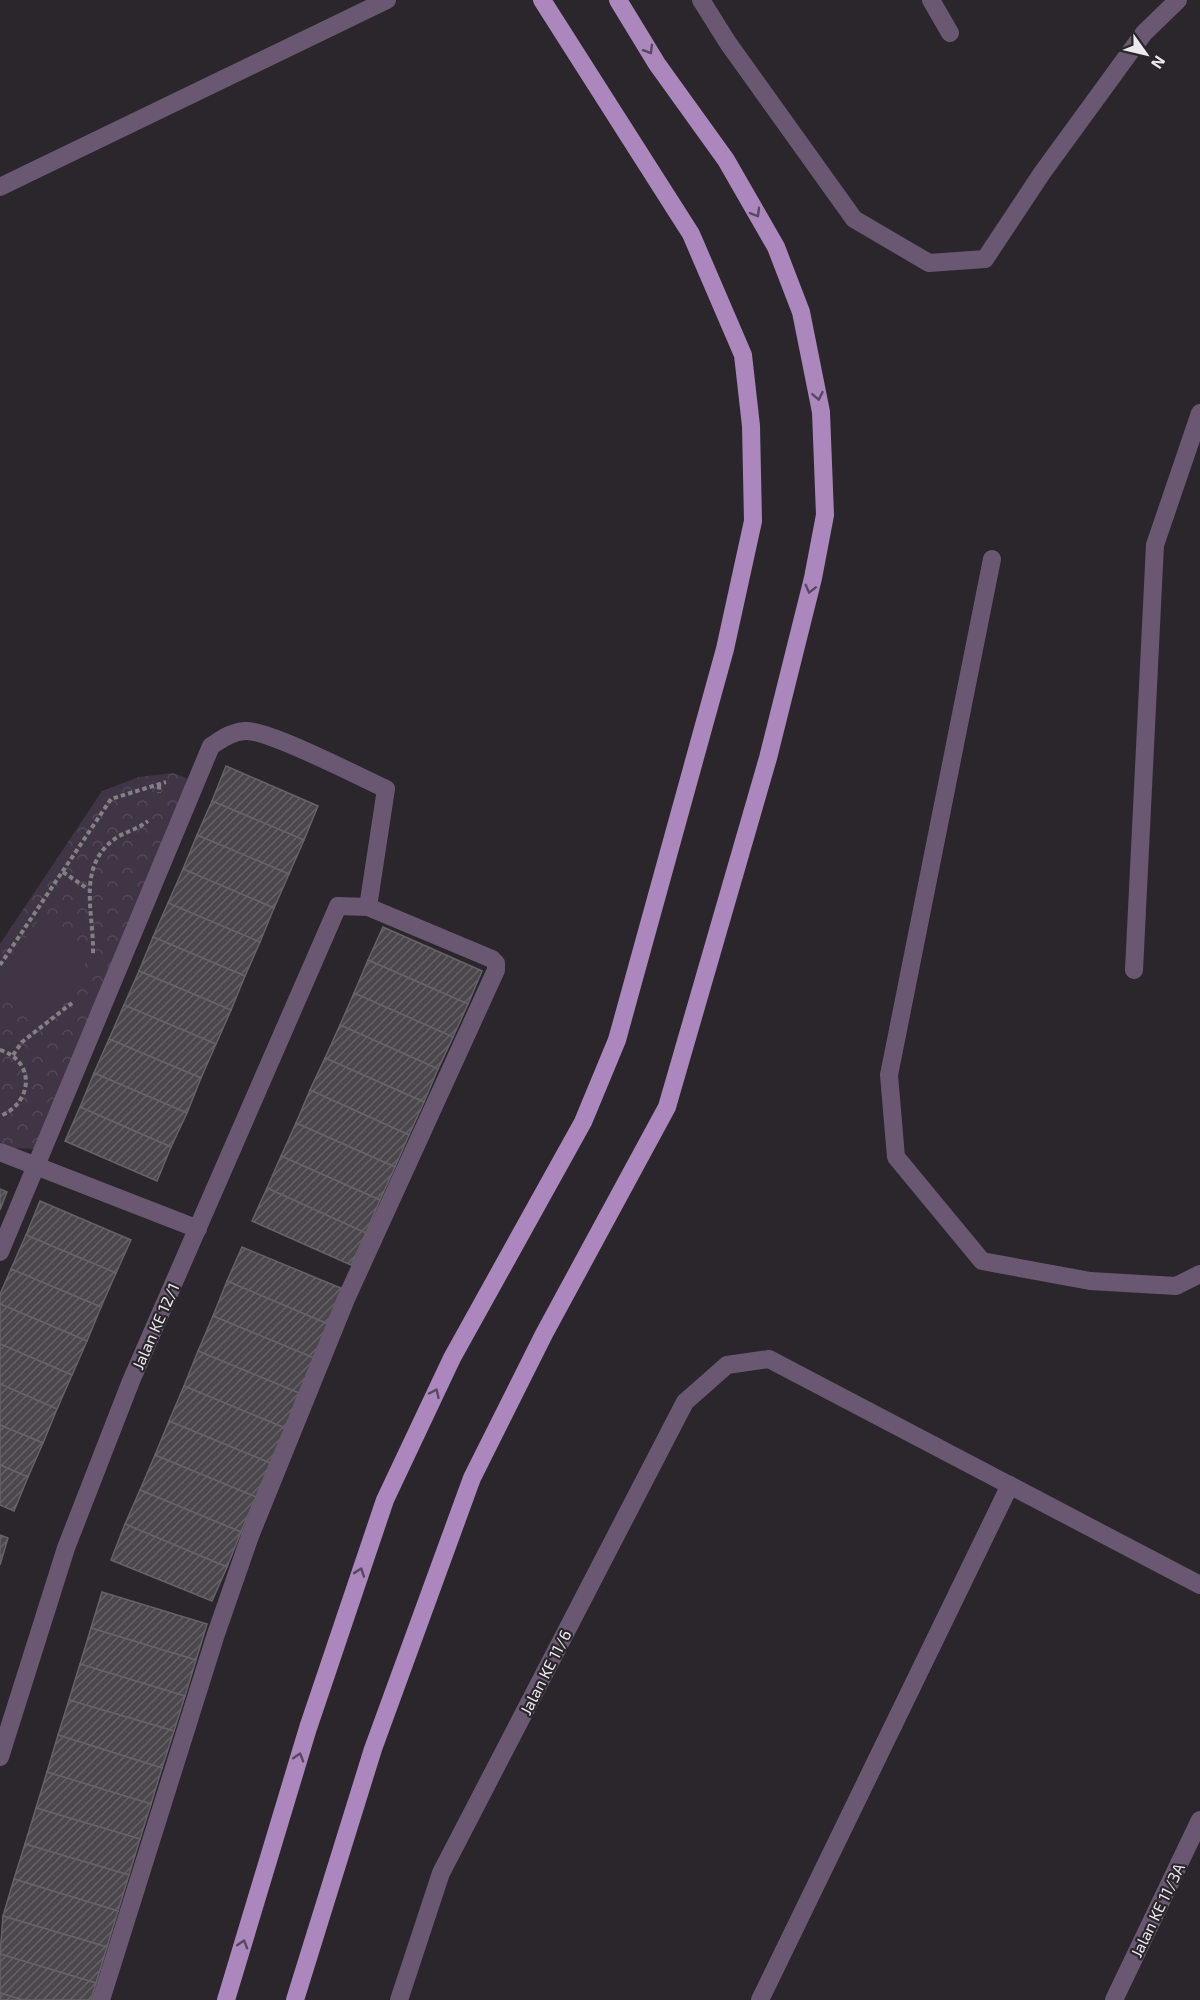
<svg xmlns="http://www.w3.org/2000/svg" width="1200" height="2000" font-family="'Exo 2',sans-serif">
<defs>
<pattern id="forest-crowns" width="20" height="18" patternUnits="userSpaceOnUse" patternTransform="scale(1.5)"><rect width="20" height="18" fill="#3f3544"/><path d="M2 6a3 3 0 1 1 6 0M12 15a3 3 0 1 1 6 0" fill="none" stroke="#524956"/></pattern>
<pattern id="building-hatch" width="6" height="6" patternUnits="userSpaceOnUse" patternTransform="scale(1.5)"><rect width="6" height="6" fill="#4b474d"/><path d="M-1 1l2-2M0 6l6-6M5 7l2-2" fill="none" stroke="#656267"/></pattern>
</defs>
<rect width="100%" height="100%" fill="#2a262c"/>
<path fill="url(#forest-crowns)" d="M173 773 189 779 34 1149 13 1148 0 1142V944L102 791 139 777Z"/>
<path fill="#3f3544" d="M41 917 87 950C84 984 67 1007 37 1022L0 997V976Z"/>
<g fill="url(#building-hatch)" stroke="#676269" stroke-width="1.5">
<path d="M226 766 318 806 304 840 212 801Z"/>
<path d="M212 801 304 840 289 874 197 835Z"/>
<path d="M197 835 289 874 274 908 183 869Z"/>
<path d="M183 869 274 908 260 942 168 903Z"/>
<path d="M168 903 260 942 245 976 153 937Z"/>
<path d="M383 927 482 971 468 1004 368 960Z"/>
<path d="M153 937 245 976 231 1010 139 971Z"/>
<path d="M368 960 468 1004 453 1037 354 993Z"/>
<path d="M139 971 231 1010 216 1044 124 1005Z"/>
<path d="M354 993 453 1037 438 1069 340 1025Z"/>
<path d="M124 1005 216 1044 201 1078 109 1039Z"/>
<path d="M340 1025 438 1069 424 1102 325 1058Z"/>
<path d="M109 1039 201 1078 187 1113 94 1073Z"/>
<path d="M325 1058 424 1102 409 1135 310 1090Z"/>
<path d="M94 1073 187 1113 171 1147 80 1107Z"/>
<path d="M310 1090 409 1135 395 1167 296 1123Z"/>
<path d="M80 1107 171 1147 157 1181 65 1141Z"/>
<path d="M296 1123 395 1167 380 1200 281 1156Z"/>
<path d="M281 1156 380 1200 366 1233 267 1188Z"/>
<path d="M267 1188 366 1233 351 1265 252 1221Z"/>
<path d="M0 1189 7 1192 0 1210Z"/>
<path d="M40 1201 131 1240 116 1273 26 1235Z"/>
<path d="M26 1235 116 1273 101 1307 11 1269Z"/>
<path d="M242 1247 343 1289 328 1324 227 1281Z"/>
<path d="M11 1269 101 1307 87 1341 0 1304V1294Z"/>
<path d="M227 1281 328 1324 314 1358 213 1316Z"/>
<path d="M0 1304 87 1341 72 1375 0 1344Z"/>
<path d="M213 1316 314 1358 299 1393 198 1351Z"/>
<path d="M0 1344 72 1375 57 1409 0 1384Z"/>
<path d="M198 1351 299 1393 285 1428 184 1386Z"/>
<path d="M0 1384 57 1409 43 1443 0 1425Z"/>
<path d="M184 1386 285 1428 270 1463 169 1421Z"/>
<path d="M169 1421 270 1463 256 1497 155 1455Z"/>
<path d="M0 1425 43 1443 28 1477 0 1465Z"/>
<path d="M155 1455 256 1497 241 1532 140 1490Z"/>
<path d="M0 1465 28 1477 14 1511 0 1505Z"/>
<path d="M140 1490 241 1532 227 1567 125 1524Z"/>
<path d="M125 1524 227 1567 212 1601 111 1560Z"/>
<path d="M0 1535 8 1538 0 1565Z"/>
<path d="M102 1592 207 1624 196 1660 91 1628Z"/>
<path d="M91 1628 196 1660 185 1696 80 1664Z"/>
<path d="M80 1664 185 1696 174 1731 69 1700Z"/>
<path d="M69 1700 174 1731 162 1768 58 1735Z"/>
<path d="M58 1735 162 1768 151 1804 47 1772Z"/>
<path d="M47 1772 151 1804 140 1839 36 1808Z"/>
<path d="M36 1808 140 1839 129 1875 25 1844Z"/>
<path d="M25 1844 129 1875 118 1911 14 1879Z"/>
<path d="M14 1879 118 1911 107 1947 3 1916Z"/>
<path d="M3 1916 107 1947 96 1983 0 1954Z"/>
<path d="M0 1954 96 1983 91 2000H23L0 1993Z"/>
<path d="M0 1993 23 2000H0Z"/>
</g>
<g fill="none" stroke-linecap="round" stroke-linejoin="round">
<g stroke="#838085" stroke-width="4" stroke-dasharray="4.5 3" stroke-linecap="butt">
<path d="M159 785V793"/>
<path d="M63 872 88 889"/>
<path d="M93 953C94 911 75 864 119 836 129 831 139 828 148 821"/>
<path d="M0 965 111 799 166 782"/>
<path d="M0 1050C36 1061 33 1103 0 1116"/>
<path d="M13 1055 22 1042 72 1003"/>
</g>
<g stroke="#6a5872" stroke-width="18">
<path d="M701 0 728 43 854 219 929 263 985 259 1042 173 1144 33 1178 0"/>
<path d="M931 0 950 33"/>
<path d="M0 187 387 0"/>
<path d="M992 559 889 1075 896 1157 982 1261 1090 1281 1176 1286 1200 1274"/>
<path d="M1134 970 1155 545 1200 413"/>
<path d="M0 1152 198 1229"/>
<path d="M0 1252 211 746C222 739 231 732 245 731 267 729 360 777 386 789L368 907"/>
<path d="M0 1757 66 1548 131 1381 338 906 368 907 492 959 496 963V970L346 1299 250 1536 216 1634 101 2000"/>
<path d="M399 2000 441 1873 685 1402 727 1365 769 1359 1200 1585"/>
<path d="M760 2000 1010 1485"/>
<path d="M1114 2000 1200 1820"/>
</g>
<g stroke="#ac87bd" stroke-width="18">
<path d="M226 2000 308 1728 385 1500 452 1358 583 1122 617 1040 725 649 753 521 751 426 743 355 691 234 542 0"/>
<path d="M295 2000 373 1749 472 1478 544 1334 667 1107 768 758 813 578 825 515 821 412 801 312 776 247 726 160 657 64 618 0"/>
</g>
</g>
<defs><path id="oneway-chevron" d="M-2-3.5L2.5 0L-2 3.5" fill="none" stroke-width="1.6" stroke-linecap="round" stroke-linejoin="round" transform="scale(1.5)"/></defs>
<g stroke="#58485f">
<use href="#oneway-chevron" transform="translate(649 50) rotate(59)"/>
<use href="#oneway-chevron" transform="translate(756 213) rotate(60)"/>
<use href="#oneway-chevron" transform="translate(818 396) rotate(79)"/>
<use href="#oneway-chevron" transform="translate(810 589) rotate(104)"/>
<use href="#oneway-chevron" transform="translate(435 1393) rotate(-65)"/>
<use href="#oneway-chevron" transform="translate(360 1572) rotate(-71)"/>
<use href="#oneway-chevron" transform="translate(299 1757) rotate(-73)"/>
<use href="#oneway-chevron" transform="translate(243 1944) rotate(-73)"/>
</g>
<g text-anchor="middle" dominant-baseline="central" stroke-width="4.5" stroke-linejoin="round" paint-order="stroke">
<g font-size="16" fill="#eceaee" stroke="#2a262c">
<text transform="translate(155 1326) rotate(-66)">Jalan KE 12/1</text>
<text transform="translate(545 1672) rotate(-63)">Jalan KE 11/6</text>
<text transform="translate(1157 1910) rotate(-64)">Jalan KE 11/3A</text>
</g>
</g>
<g transform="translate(1146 54) rotate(124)" stroke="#2a262c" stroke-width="4.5" paint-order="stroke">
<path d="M0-4.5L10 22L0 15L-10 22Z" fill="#eceaee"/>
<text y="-9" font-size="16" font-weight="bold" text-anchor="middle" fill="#eceaee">N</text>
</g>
</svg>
